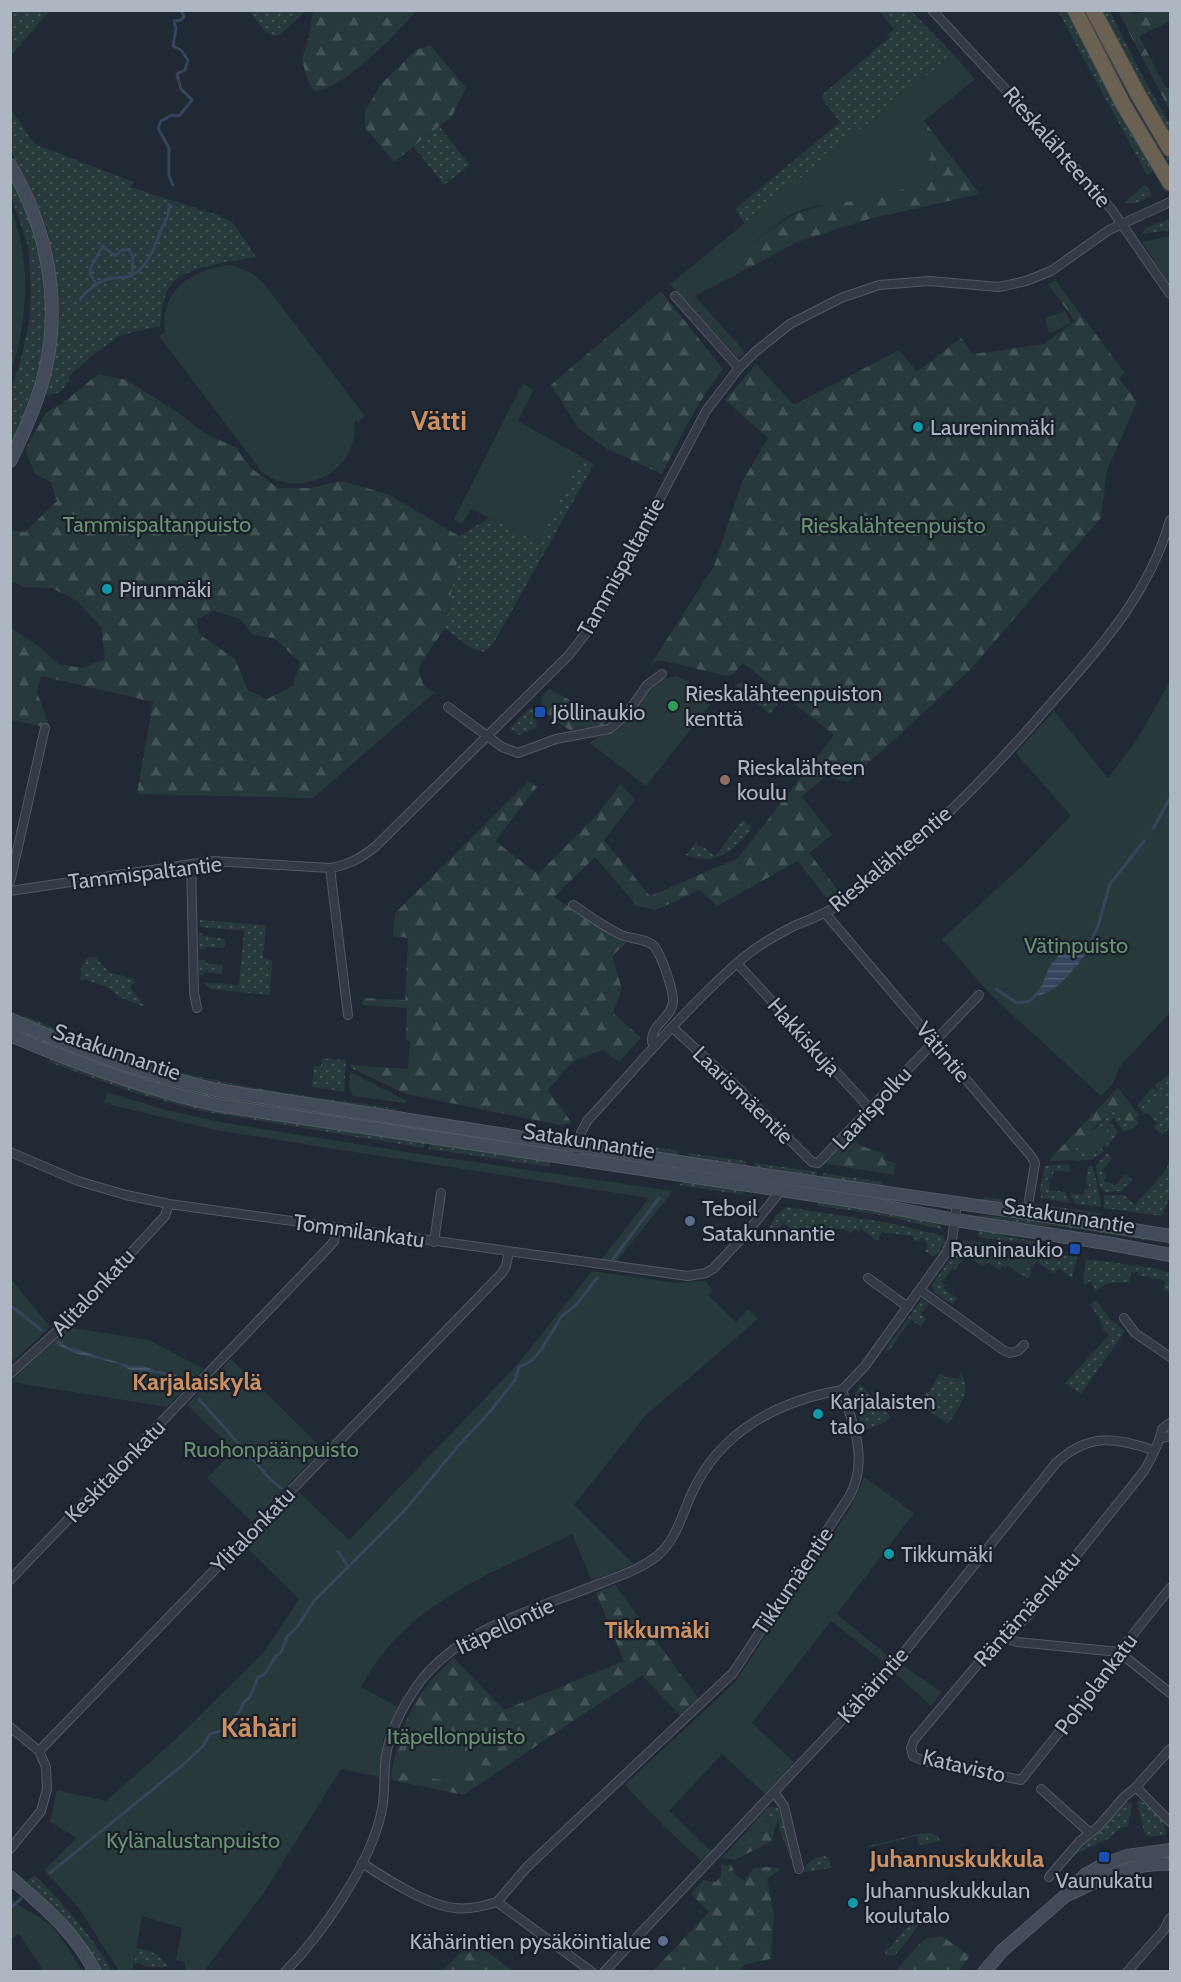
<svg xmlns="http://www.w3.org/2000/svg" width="1181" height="1982" font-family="Cabin,sans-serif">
<defs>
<pattern id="grass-dots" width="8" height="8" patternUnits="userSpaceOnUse" patternTransform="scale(1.5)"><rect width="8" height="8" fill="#27393a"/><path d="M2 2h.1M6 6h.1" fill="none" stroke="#445355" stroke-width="1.8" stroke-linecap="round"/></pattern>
<pattern id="forest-firs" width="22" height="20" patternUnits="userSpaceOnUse" patternTransform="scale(1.5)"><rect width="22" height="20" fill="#27393a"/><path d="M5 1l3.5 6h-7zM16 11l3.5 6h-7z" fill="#445355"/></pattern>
<pattern id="water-rules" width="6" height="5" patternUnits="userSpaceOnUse" patternTransform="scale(1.5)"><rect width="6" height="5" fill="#36455b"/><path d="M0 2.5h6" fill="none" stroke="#515e71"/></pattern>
</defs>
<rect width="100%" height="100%" fill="#212934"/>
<g fill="url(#grass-dots)">
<path d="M10 11H50L11 55H10Z"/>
<path d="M249 11H306L280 35 275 36 266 32Z"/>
<path d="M879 11H911L953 54 745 224 735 209 840 122 822 99 823 94 890 37 887 35 894 29Z"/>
<path d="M1058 11H1068L1108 90 1153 171 1147 175Z"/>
<path d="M1081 11H1087L1138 105 1170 159 1168 161 1109 64Z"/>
<path d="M1100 11H1110L1144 79 1170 124V137L1137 82Z"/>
<path d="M11 109 32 141 39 146 134 182 130 187 218 215 233 223 256 257C234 261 185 266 171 285 162 296 162 313 160 326L121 335 98 351 71 374 67 385 58 393 45 396 57 342 59 308 58 290 47 228 31 188 11 152Z"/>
<path d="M439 126 470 165 444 185 414 147Z"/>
<path d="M11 177C40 231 54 294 43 356 37 388 23 417 11 447V390L21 359 29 323 31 288 28 246 11 196Z"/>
<path d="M1145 184 1152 194C1144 202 1134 204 1124 203Z"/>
<path d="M1169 219 1170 230 1142 234 1146 228Z"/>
<path d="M582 457 594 464 493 644 484 652 469 647 445 628 460 546 459 536 489 518 538 542Z"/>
<path d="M741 682 753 684 778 703 770 714 735 686Z"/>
<path d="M531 707 533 709 537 727 519 735 510 728Z"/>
<path d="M743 820 751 826V830C734 851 713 867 686 855L696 842 698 844 697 846 701 845 715 856Z"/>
<path d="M200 920 266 925 263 957 272 961 270 995 211 989 203 982 239 985 244 931 200 927Z"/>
<path d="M199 933 203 934V936L225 939 224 948 206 947V949H199Z"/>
<path d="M88 957 96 958 109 972 134 979V983L130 987 145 1007 119 997 109 988 84 979 83 981 80 979 82 965Z"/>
<path d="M199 960H205V963L223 965 222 974 204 972 203 975H199Z"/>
<path d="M25 1016C74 1037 124 1057 176 1071 249 1090 325 1098 398 1109L391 1112C264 1093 140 1077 24 1018Z"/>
<path d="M10 1026C65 1047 118 1070 174 1085 247 1105 324 1113 399 1124L393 1127 210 1098 134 1078 11 1030Z"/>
<path d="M322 1058 346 1060 344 1092 312 1087 314 1066H321Z"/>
<path d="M52 1059 88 1073 425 1142 424 1148 201 1111 129 1091 46 1061Z"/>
<path d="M1168 1075 1170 1076V1105L1166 1104 1170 1107V1128L1162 1135 1154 1127 1157 1123 1148 1113 1144 1114 1137 1105 1153 1087 1158 1093 1155 1085Z"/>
<path d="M1114 1111 1129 1124 1135 1118 1139 1122 1131 1130 1123 1131 1114 1118 1110 1122 1118 1132 1106 1148 1104 1146 1109 1141 1096 1128Z"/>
<path d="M601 1139 680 1151 676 1155 606 1144Z"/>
<path d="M1079 1142 1093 1155 1102 1148 1104 1151C1093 1161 1085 1161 1071 1160Z"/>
<path d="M430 1143 550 1161V1167L429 1149Z"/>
<path d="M688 1153 746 1161V1165L691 1158Z"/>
<path d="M1107 1153 1112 1159 1101 1171 1107 1177 1104 1180 1108 1183 1110 1182 1114 1186 1126 1174 1132 1180 1122 1191 1105 1192 1099 1186 1096 1165Z"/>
<path d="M755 1163 817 1172 816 1176 754 1167Z"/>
<path d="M1170 1163V1195L1162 1216 1104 1208V1195H1124L1135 1205 1166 1170 1168 1164Z"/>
<path d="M1069 1164 1070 1172 1054 1170 1052 1178H1048L1047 1182 1050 1183 1049 1190 1065 1192 1070 1203 1041 1198 1040 1189 1045 1166Z"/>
<path d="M1092 1165C1095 1176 1101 1196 1101 1207L1076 1204 1069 1193 1084 1195 1085 1188 1088 1189 1089 1184 1086 1183 1088 1167Z"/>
<path d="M823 1173 883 1182V1186L823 1177Z"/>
<path d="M684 1181 744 1190 743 1195 679 1185Z"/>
<path d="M984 1197 1101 1213V1215H1076L983 1201Z"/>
<path d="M819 1201 876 1210 936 1222 944 1230 876 1214 818 1206Z"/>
<path d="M786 1207 890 1223 944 1236 945 1243 935 1256H932L925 1251 928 1245 922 1237 918 1242 911 1236 882 1232 877 1241 861 1229 859 1232 855 1229 851 1233 846 1230 833 1228 828 1233 820 1230 809 1244 784 1223 777 1229 775 1228 758 1246 755 1243 769 1228 776 1215Z"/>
<path d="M980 1215 1057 1223 1154 1237 1153 1241 1057 1226 1027 1225 980 1219Z"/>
<path d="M978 1229 1009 1237 1039 1242 1038 1246 979 1237 977 1235Z"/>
<path d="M964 1240 1077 1257 1072 1278 1059 1268 1054 1274 1036 1261 1029 1270 1032 1272 1028 1279 1008 1265 1005 1268 1002 1266 999 1270 987 1262 983 1267 966 1255 955 1270 952 1268 942 1282 946 1285 943 1288 957 1298 953 1304 949 1301 948 1302 935 1293 931 1286Z"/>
<path d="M1086 1259 1154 1268 1170 1273V1292L1163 1290 1165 1282 1160 1278 1157 1279 1151 1278 1149 1275 1146 1277 1139 1275 1137 1272 1131 1273 1129 1282 1109 1283 1096 1290 1090 1281 1085 1285 1083 1282Z"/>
<path d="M921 1300 929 1303 921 1314 926 1319 921 1327 911 1320 888 1352 885 1350Z"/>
<path d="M1096 1300 1110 1319 1125 1331 1081 1394 1065 1383 1109 1335 1103 1329 1100 1319 1090 1305Z"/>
<path d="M940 1373 945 1377 962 1379 959 1376 960 1374C975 1387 956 1412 948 1424L918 1403 927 1391 929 1392Z"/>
<path d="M860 1384 891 1417 885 1422 862 1432 854 1398Z"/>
<path d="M1126 1800 1132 1805 1128 1827 1120 1828 1108 1839 1077 1853 1063 1867 1082 1847 1081 1844Z"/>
<path d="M1140 1800C1151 1809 1167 1819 1166 1835L1148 1837 1145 1835 1137 1803Z"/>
<path d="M768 1807 778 1808 782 1812 793 1858 791 1860 779 1827 778 1817H770L771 1821 764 1820 750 1831 748 1830Z"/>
<path d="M918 1834 930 1833 938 1836 940 1841 919 1845 916 1836 868 1848V1846Z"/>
<path d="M825 1856 829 1858 831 1868 804 1872C806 1861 814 1858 825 1856Z"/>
<path d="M35 1875C64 1905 92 1935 112 1971H102C84 1936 54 1909 26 1881Z"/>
<path d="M919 1922 911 1936 895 1955H886L884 1950 892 1947V1944L911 1923Z"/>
<path d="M136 1948C150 1950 161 1954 168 1967H147L139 1963 134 1964Z"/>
</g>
<g fill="url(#forest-firs)" fill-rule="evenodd">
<path d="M313 11V10L416 11C397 33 354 77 327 88 323 90 318 90 314 91L307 79 302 59 309 37Z"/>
<path d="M1118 11H1132L1135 14 1142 11H1170V21L1139 36 1164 85 1170 90V111Z"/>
<path d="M430 45 466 88 452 116 394 162 365 128V111L381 84 416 50Z"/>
<path d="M924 121 980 194 869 219 797 242 745 270 738 256C765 234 785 213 821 206L931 156Z"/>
<path d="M1055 280 1125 373 1119 378 1137 402 1107 470 1101 518 970 670 848 782 826 776 802 797 832 835 809 853 841 894 830 903 798 861 717 906 699 890 656 910 637 906 595 857 554 897 626 943 612 956 622 989 613 1013 641 1038 619 1062 602 1050 572 1062 548 1090 572 1123 560 1125 406 1094 351 1068V1065L408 1069 410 1041 406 1040 407 1008 362 1005 363 998 405 1000 408 938 393 936 395 913 529 781 537 787 495 841 538 874 595 817 621 784 635 800 604 840 650 896 738 858 834 735 743 663 733 674 727 676 664 661H657L649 667 714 566 742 482 768 438 725 400 756 364 794 405 899 350 917 372 961 338 973 354 1044 344 1075 321 1048 284Z"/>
<path d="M661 291 723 369C698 401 680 438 662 474L607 449 579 429 551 385Z"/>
<path d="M98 374 127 380 180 414 206 434 237 448 251 468 278 488H311L341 481 388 494 459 536 460 546 445 628 421 663 419 671 423 684 434 693 313 798 137 794 153 702 41 676 37 692 50 728 11 720 10 626 17 632 41 648 58 664 82 668 105 659 101 627 77 601 52 588 23 587 10 580 11 531 25 532 57 501 51 482 35 474 25 449 46 413 68 399ZM214 611 240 619 253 635 274 638 300 662 293 686 267 699 248 690 235 659 199 634 197 619Z"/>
<path d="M549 689 608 720 604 726 570 730C557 722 542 715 541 698Z"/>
<path d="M1118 1088 1139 1115 1129 1124 1114 1111C1104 1120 1086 1132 1080 1142 1076 1147 1074 1154 1071 1160L1050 1161 1049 1160Z"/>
<path d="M850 1136 861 1146 885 1154 884 1160 896 1163 894 1175 826 1164 825 1162Z"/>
<path d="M615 1585 699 1699 681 1716 642 1675 463 1795 391 1780C396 1732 416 1689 454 1658L504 1710 624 1661 596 1593Z"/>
<path d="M770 1816 779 1817 775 1826 772 1841 735 1860 722 1858 748 1830 751 1831 760 1818 768 1822 771 1821Z"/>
<path d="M721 1864 731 1865 736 1875 744 1881 754 1868 771 1867 781 1869 767 1879 774 1915 771 1959 744 1965 739 1971H653L709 1912 691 1894 703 1880 716 1882 721 1876Z"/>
<path d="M942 1936 970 1956 959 1971H895L924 1939Z"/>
<path d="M469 1945H478L513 1971H442Z"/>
</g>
<g fill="#27393a">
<path d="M953 54 975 79 924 121C927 131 932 147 930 157 920 208 837 197 801 210 778 219 757 241 738 256L745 270 695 296 745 352 738 358 670 284Z"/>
<path d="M11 209C32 262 28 319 11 372Z"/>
<path d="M1170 236V285L1142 242Z"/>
<path d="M230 265C245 269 254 273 265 285L365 416 358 422 355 420C355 432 354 444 347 456 329 484 288 493 262 472L159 336 165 332C159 290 193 269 230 265Z"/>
<path d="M1065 311 1071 323 1049 334 1045 318Z"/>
<path d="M523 383 533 390 518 421 582 457 538 542 471 509 462 524 454 519Z"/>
<path d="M676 676C689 681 705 690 710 705L646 786 590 743C597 735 606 736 614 731 641 713 639 681 676 676Z"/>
<path d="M1170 681V1013L1120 1066 1113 1083 1101 1096 990 994 942 939 1021 867 1071 816 1016 753 1054 711 1108 778 1137 740Z"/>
<path d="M350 1072 407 1101V1102L403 1103 353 1096 349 1088Z"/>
<path d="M1162 1089 1165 1092 1164 1109 1152 1117 1148 1113V1110L1160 1090Z"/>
<path d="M107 1092 166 1110 225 1123 426 1155 673 1191 616 1262 601 1260 649 1198 214 1130 104 1103Z"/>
<path d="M1096 1128H1106L1109 1141 1093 1155 1079 1142 1088 1132Z"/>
<path d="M983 1246 1036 1254 1021 1275 989 1252 984 1257 979 1253Z"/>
<path d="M592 1271 677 1283 705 1281 713 1290 708 1295 736 1322 748 1309 758 1319 645 1416 574 1505 633 1564 592 1581 572 1534C490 1575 408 1601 361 1687L398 1707 383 1740 379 1777 341 1769 263 1894 204 1971H185V1962L176 1960 182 1928 142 1916 132 1971H119L78 1907 44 1870 77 1838 50 1822 57 1790 106 1801 178 1737 265 1651 299 1599 246 1547 299 1492 349 1540 516 1366Z"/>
<path d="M11 1279 50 1327 11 1363H10Z"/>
<path d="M67 1327 149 1340 204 1369 167 1407 11 1382Z"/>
<path d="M231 1359 323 1449 252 1522 207 1478 234 1450 187 1405Z"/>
<path d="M864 1477 914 1513 837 1614 891 1658 886 1664 831 1621 752 1723 794 1762 765 1794 722 1754 669 1811 711 1851 701 1861 663 1825 625 1785 735 1682 852 1505Z"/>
<path d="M902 1665 942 1692 931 1706 895 1673Z"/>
<path d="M412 1718 421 1721 423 1742 460 1750 467 1763 442 1780 401 1772Z"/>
<path d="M11 1899C23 1909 39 1915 50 1925 63 1938 73 1956 82 1971H44L19 1934 11 1939Z"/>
</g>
<g fill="url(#water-rules)">
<path d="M1090 940 1093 943C1085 956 1068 978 1056 987 1051 991 1044 993 1039 996L1036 993 1042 985 1049 967 1059 955 1073 946Z"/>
<path d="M58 1340 65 1346 130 1366H143L156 1371 173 1373 186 1382 184 1386C173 1372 148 1372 132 1370 127 1369 123 1366 119 1364 97 1357 75 1357 56 1343Z"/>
</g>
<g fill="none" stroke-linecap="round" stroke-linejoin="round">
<g stroke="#36455b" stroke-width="3">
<path d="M173 185 169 176V148L158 128 161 121 172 115 179 116 192 100 181 89 177 74 185 70 188 60 181 50 173 46 176 29 174 21 181 20 184 17 181 10"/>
<path d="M97 285 90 274 91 267 103 246 115 256 122 250H129L133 257 132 276"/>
<path d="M80 300C87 290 99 281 111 278 118 277 128 279 134 274 148 265 154 249 159 235 163 223 170 217 169 204"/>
<path d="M10 352 12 351"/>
<path d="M1153 829 1170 798"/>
<path d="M1091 941 1098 926 1110 884 1144 841"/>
<path d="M996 989 1017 1003 1030 1001 1037 994"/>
<path d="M613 1259 659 1198"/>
<path d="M10 1305 41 1330"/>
<path d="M199 1399 272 1481 281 1488"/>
<path d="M338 1552 348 1566"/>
<path d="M50 1873 185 1763 203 1746 210 1734 224 1730 239 1712 245 1701 250 1697 258 1677 264 1675 276 1656 281 1652 287 1637 298 1626 314 1601 405 1510 458 1446 488 1414 515 1380 519 1367 531 1361 541 1350 562 1316 576 1305 597 1278"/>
<path d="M10 1908 21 1899"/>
</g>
<defs>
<g id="street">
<path d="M932 10 1031 117 1112 210 1170 294"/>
<path d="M675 296 739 368"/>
<path d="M448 707 502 747 518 753 556 739 609 729 626 715 647 685 662 674"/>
<path d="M191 864 194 993 197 1008"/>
<path d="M330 868 348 1015"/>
<path d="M10 882 45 728"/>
<path d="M10 891 212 861 330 868C349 865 361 858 376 846L569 655 596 620 706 411 739 368 755 352 790 324 841 298 879 285 929 281 999 287 1026 281 1051 271 1109 230 1170 202"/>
<path d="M573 905C589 915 606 929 624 936 633 939 647 939 654 946 661 954 674 991 673 1002 671 1019 651 1024 652 1042L655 1046"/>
<path d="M825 913 1031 1156 1035 1163 1029 1200"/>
<path d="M737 963 871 1110"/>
<path d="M673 1028 736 1086 812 1162 818 1163 979 995"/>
<path d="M577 1151 581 1133 587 1121C635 1069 684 1010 737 963 754 948 774 936 794 926 811 919 828 913 843 902 919 847 992 772 1053 701 1101 647 1150 592 1170 520"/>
<path d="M10 1152 78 1181 126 1195 169 1204 688 1276 706 1273 714 1268 749 1230 783 1188"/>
<path d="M434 1242 441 1193"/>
<path d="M868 1278 908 1307"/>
<path d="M920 1290 1003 1350 1010 1353 1018 1351 1024 1345"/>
<path d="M1124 1318 1135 1333 1170 1357"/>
<path d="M10 1374 65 1324 165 1216 169 1204"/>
<path d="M1170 1423 1162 1429C1161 1439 1150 1461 1144 1471L1026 1618 987 1653 914 1740 911 1748 913 1756 924 1761 1021 1780 1111 1667 1119 1652 1170 1588"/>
<path d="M1161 1438 1170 1436"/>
<path d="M10 1580 329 1247 334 1241 337 1228"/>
<path d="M1004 1637 1017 1642 1119 1652 1170 1693"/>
<path d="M10 1727 39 1751 46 1767 47 1789 41 1811 10 1849"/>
<path d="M1170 1749 1136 1787 1170 1822"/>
<path d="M39 1751 502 1273 506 1266 509 1252"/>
<path d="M1041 1789 1090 1833"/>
<path d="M774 1792 784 1806 799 1869"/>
<path d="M362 1863C385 1878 428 1906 455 1908 469 1910 484 1906 497 1902"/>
<path d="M1049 1877 1080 1841 1098 1827 1124 1797 1136 1787"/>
<path d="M497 1902 527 1867 733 1673 849 1497C869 1461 854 1426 842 1390L865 1366 946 1253 952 1240 957 1203"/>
<path d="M497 1902 592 1972"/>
<path d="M285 1972C322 1934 369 1866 381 1814 386 1795 383 1775 386 1756 390 1731 403 1706 417 1686 457 1629 534 1610 596 1585 617 1577 639 1570 657 1556 676 1541 682 1514 692 1493 720 1431 778 1401 842 1390"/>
<path d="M604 1972 894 1665 1056 1463C1088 1433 1115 1437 1153 1450"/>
<path d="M1127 1972 1164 1930 1170 1918"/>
</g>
<g id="secondary">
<path d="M10 165C46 225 61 298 46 367 39 400 25 431 10 461"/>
<path d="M10 1019C77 1050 145 1073 216 1090L750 1173 1054 1217 1170 1236"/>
<path d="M10 1035C78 1064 145 1089 217 1105L867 1203 955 1220 1106 1243 1170 1255"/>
<path d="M10 1877C42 1905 76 1933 95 1972"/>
<path d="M1069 1894C1102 1879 1133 1862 1170 1864"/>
<path d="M984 1972 1002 1951 1065 1896 1085 1875 1107 1863 1127 1856 1170 1850"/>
</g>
<g id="highway">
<path d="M1075 10 1123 104 1170 183"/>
<path d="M1093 10 1140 98 1170 149"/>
</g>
</defs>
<use href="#street" stroke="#525963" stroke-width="10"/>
<use href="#secondary" stroke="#525963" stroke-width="14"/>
<use href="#highway" stroke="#3f4650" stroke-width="17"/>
<use href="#street" stroke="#343b45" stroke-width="8"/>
<use href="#secondary" stroke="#434a58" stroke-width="12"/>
<use href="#highway" stroke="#6b6152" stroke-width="15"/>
</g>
<g fill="#0f9aa8" stroke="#1a202a" stroke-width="2">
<circle cx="918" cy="427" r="6"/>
<circle cx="107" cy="589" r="6"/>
<circle cx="818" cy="1414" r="6"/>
<circle cx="889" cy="1554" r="6"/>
<circle cx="853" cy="1903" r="6"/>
</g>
<circle fill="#2e9e5b" stroke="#1a202a" stroke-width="2" cx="673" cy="706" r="6"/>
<g fill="#1a4fb4" stroke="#1a202a" stroke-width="2">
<rect x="534" y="706" width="12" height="12" rx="3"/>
<rect x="1069" y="1243" width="12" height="12" rx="3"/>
<rect x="1098" y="1851" width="12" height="12" rx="3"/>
</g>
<circle fill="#8d6e63" stroke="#1a202a" stroke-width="2" cx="725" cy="780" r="6"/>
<g fill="#5c6f8a" stroke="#1a202a" stroke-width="2">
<circle cx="690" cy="1221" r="6"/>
<circle cx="663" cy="1941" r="6"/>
</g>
<g text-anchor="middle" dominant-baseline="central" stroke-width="4.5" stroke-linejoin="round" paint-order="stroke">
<g font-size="22" fill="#aeb6c2" stroke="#1a202a">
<text transform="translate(1057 147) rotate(49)">Rieskalähteentie</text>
<text transform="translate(621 567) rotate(-61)">Tammispaltantie</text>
<text transform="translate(890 859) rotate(-40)">Rieskalähteentie</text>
<text transform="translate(145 873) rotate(-7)">Tammispaltantie</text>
<text transform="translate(804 1037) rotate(48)">Hakkiskuja</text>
<text transform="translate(117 1052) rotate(19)">Satakunnantie</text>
<text transform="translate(943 1052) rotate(50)">Vätintie</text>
<text transform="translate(743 1095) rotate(44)">Laarismäentie</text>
<text transform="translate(872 1108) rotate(-47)">Laarispolku</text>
<text transform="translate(589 1141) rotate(9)">Satakunnantie</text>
<text transform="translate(1069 1216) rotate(9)">Satakunnantie</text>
<text transform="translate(359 1231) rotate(8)">Tommilankatu</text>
<text transform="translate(93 1292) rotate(-47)">Alitalonkatu</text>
<text transform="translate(115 1471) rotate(-46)">Keskitalonkatu</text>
<text transform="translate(253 1530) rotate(-46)">Ylitalonkatu</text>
<text transform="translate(793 1581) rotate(-56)">Tikkumäentie</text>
<text transform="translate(1027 1609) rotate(-48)">Räntämäenkatu</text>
<text transform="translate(505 1626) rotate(-25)">Itäpellontie</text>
<text transform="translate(1096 1684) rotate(-53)">Pohjolankatu</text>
<text transform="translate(873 1685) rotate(-48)">Kähärintie</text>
<text transform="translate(964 1766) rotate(13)">Katavisto</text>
</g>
<g font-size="22" fill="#aeb6c2" stroke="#1a202a" text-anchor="start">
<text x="930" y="427">Laureninmäki</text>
<text x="119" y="589">Pirunmäki</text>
<text x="685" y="693">Rieskalähteenpuiston<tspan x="685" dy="25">kenttä</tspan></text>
<text x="552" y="712">Jöllinaukio</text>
<text x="737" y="767">Rieskalähteen<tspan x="737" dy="25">koulu</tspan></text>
<text x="702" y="1208">Teboil<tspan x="702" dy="25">Satakunnantie</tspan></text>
<text x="1063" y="1249" text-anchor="end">Rauninaukio</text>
<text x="830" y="1401">Karjalaisten<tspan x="830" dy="25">talo</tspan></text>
<text x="901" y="1554">Tikkumäki</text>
<text x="1104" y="1880" text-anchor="middle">Vaunukatu</text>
<text x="865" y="1890">Juhannuskukkulan<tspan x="865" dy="25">koulutalo</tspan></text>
<text x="651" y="1941" text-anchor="end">Kähärintien pysäköintialue</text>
</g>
<g font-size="22" fill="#689071" stroke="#1a202a">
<text x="157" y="524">Tammispaltanpuisto</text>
<text x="893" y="525">Rieskalähteenpuisto</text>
<text x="1076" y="945">Vätinpuisto</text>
<text x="271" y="1449">Ruohonpäänpuisto</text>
<text x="456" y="1736">Itäpellonpuisto</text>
<text x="193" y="1840">Kylänalustanpuisto</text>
</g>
<g font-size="24" font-weight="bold" fill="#ca8f62" stroke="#1a202a">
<text x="197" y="1381">Karjalaiskylä</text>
<text x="657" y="1629">Tikkumäki</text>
<text x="957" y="1858">Juhannuskukkula</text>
</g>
<g font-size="28" font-weight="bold" fill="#ca8f62" stroke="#1a202a">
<text x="439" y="420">Vätti</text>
<text x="259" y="1727">Kähäri</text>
</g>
</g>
<rect width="1181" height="1982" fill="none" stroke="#aeb6c2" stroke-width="24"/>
</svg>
